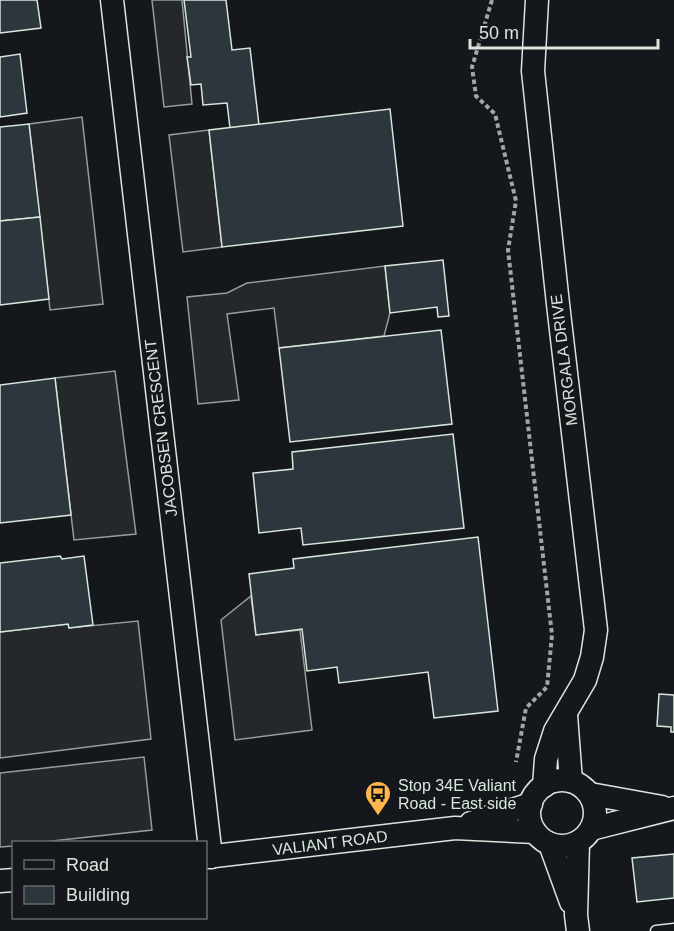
<svg xmlns="http://www.w3.org/2000/svg" width="674" height="931" font-family="Arial,sans-serif">
<rect width="100%" height="100%" fill="#14181c"/>
<g fill="#24282b" stroke="#939e99" stroke-width="1.5">
<path d="M152 0H182L192 104 164 107Z"/>
<path d="M82 117 103 304 50 310 29 124Z"/>
<path d="M209 130 222 247 183 252 169 135Z"/>
<path d="M385 266 390 313 384 336 279 348 274 308 227 314 239 400 198 404 187 297 227 293 247 283Z"/>
<path d="M115 371 136 534 74 540 55 378Z"/>
<path d="M251 596 256 635 300 630 312 730 235 740 221 620Z"/>
<path d="M138 621 151 739 0 758V632L68 624 69 628Z"/>
<path d="M144 757 152 830 43 842H14L13 846 0 847V773Z"/>
</g>
<g fill="#2c363c" stroke="#d8e6dc" stroke-width="1.5">
<path d="M0 0H37L41 28 0 33Z"/>
<path d="M184 0H226L232 50 250 48 259 125 230 128 227 103 203 105 201 84 191 85 187 57H191Z"/>
<path d="M20 54 27 113 0 117V57Z"/>
<path d="M390 109 403 226 222 247 209 130Z"/>
<path d="M29 124 40 217 0 221V127Z"/>
<path d="M40 217 49 299 0 305V221Z"/>
<path d="M443 260 449 316 438 317 437 307 390 313 385 266Z"/>
<path d="M441 330 452 424 290 442 279 348Z"/>
<path d="M55 378 71 515 0 523V385Z"/>
<path d="M453 434 464 528 303 545 301 528 259 533 253 473 293 469 292 452Z"/>
<path d="M478 537 498 711 434 718 428 672 339 683 337 667 307 671 302 629 256 635 249 574 294 568 293 559Z"/>
<path d="M60 556 62 559 84 556 93 625 69 628 68 624 0 632V563Z"/>
<path d="M659 694 674 695V732H671V727L657 726Z"/>
<path d="M674 854V898L637 902 632 858Z"/>
</g>
<g fill="none" stroke-linecap="round" stroke-linejoin="round">
<defs>
<path id="service" d="M656 931 674 929"/>
<g id="minor">
<path d="M112 0 211 857"/>
<path d="M537 0 533 71 558 304 596 630 592 657 585 680 555 731 546 759 544 786"/>
<path d="M566 715 571 781"/>
<circle cx="562" cy="813" r="33"/>
<path d="M590 794 662 807"/>
<path d="M471 823 531 804"/>
<path d="M591 829 674 808"/>
<path d="M550 844 571 902"/>
<path d="M206 857 455 828 535 832"/>
<path d="M0 881 14 880"/>
<path d="M578 931 576 915 578 843"/>
</g>
</defs>
<use href="#service" stroke="#d8e6dc" stroke-width="13"/>
<use href="#minor" stroke="#d8e6dc" stroke-width="25"/>
<path stroke="#9da8a2" stroke-width="4" stroke-dasharray="4.5 3" stroke-linecap="butt" d="M492 0 472 67 476 96 495 114 516 201 508 250 552 635 547 687 526 708 516 762"/>
<use href="#service" stroke="#14181c" stroke-width="10"/>
<use href="#minor" stroke="#14181c" stroke-width="22"/>
</g>
<defs>
<symbol id="bus-pin" viewBox="-11 -11 22 30"><path d="M0 17L-7.5 6A9.5 9.5 0 1 1 7.5 6Z" fill="#ffb74d" stroke="#14181c"/><path d="M-5-6H5V4H4V6H2V4H-2V6H-4V4H-5ZM-3.5-4V0h7V-4ZM-3.5 1.2v1.5H-2V1.2ZM2 1.2v1.5H3.5V1.2Z" fill="#111"/></symbol>
</defs>
<g fill-rule="evenodd">
<use href="#bus-pin" x="363" y="779" width="30" height="40"/>
</g>
<g text-anchor="middle" dominant-baseline="central" stroke-width="4.5" stroke-linejoin="round" paint-order="stroke">
<g font-size="16" fill="#d8e6dc" stroke="#14181c">
<text transform="translate(564 360) rotate(-97)">MORGALA DRIVE</text>
<text transform="translate(161 428) rotate(-97)">JACOBSEN CRESCENT</text>
<text transform="translate(330 843) rotate(-7)">VALIANT ROAD</text>
</g>
<g font-size="16" fill="#d8e6dc" stroke="#14181c" text-anchor="start">
<text x="398" y="785">Stop 34E Valiant<tspan x="398" dy="18">Road - East side</tspan></text>
</g>
</g>
<rect x="12" y="841" width="195" height="78" fill="#14181c" stroke="#626a69" stroke-width="1.5"/>
<rect x="24" y="860" width="30" height="9" fill="#14181c" stroke="#626a69" stroke-width="1.5"/>
<text x="66" y="871" font-size="18" fill="#d8e6dc">Road</text>
<rect x="24" y="886" width="30" height="18" fill="#2c363c" stroke="#626a69" stroke-width="1.5"/>
<text x="66" y="901" font-size="18" fill="#d8e6dc">Building</text>
<path d="M470 39v9h188v-9" fill="none" stroke="#d8e6dc" stroke-width="3"/>
<text x="479" y="39" font-size="18" fill="#d8e6dc" stroke="#14181c" stroke-width="4.5" paint-order="stroke">50 m</text>
</svg>
